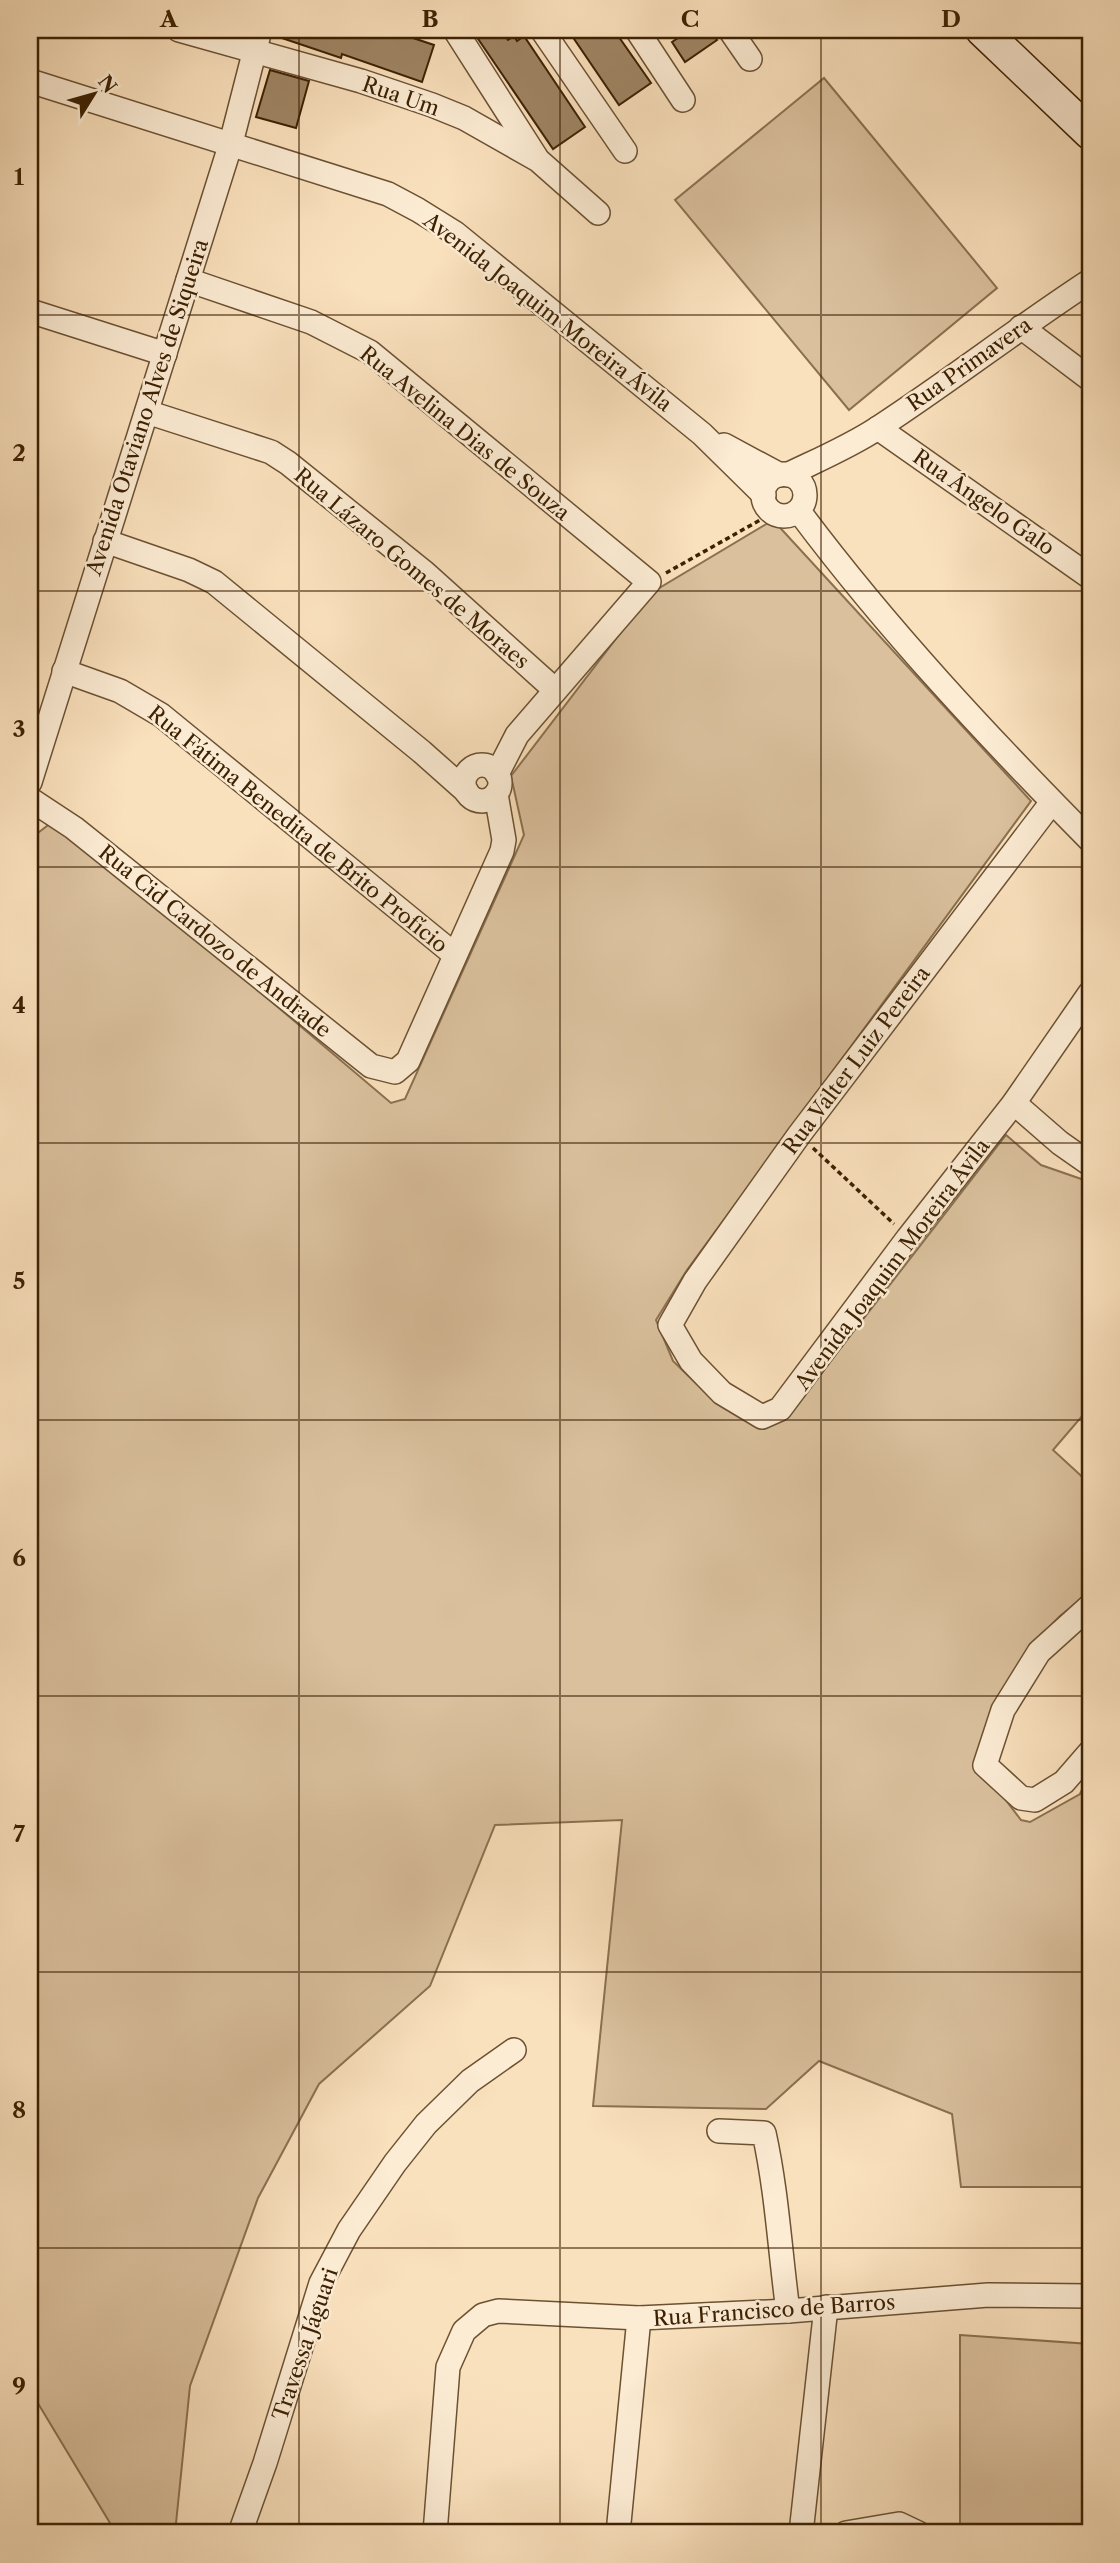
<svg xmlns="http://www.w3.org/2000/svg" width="1120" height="2563" font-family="'Libre Caslon Text',serif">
<rect width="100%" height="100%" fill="#fae1bd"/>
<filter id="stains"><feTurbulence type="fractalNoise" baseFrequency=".00286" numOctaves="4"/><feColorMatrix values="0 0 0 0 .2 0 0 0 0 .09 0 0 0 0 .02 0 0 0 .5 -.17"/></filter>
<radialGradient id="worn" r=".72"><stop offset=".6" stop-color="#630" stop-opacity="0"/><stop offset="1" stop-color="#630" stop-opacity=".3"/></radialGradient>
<g fill="#dac09d" stroke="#8b7050" stroke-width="2">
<path d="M824 78 997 288 849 410 675 200Z"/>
<path d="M773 520 1031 801 687 1270 656 1320 673 1361 712 1399 762 1426 788 1416 1006 1135 1041 1165 1090 1182V1407L1053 1450 1090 1484V1592L1060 1616 1029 1648 976 1761 1021 1820 1030 1822 1080 1794 1090 1772V2187H961L952 2114 819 2061 766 2109 593 2106 622 1820 495 1825 430 1986 319 2084 258 2198 190 2386 175 2533H116L30 2390V839L56 819 391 1103 405 1099 524 835 511 776 651 593Z"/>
<path d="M960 2335 1090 2344V2533H960Z"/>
</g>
<g fill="#9f8564" stroke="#3c2103" stroke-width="2">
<path d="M274 30H389L434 45 422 82 342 54 341 58 273 35Z"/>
<path d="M472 30H501L508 40 514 36 517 41 524 36 585 127 553 149Z"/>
<path d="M568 30H614L651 83 619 105Z"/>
<path d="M672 30H710L717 40 685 62 672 42 678 38Z"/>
<path d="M270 70 309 81 296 128 256 117Z"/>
</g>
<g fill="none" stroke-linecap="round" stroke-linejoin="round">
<defs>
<g id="street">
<path d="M179 30 361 81 432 105 464 118 538 160 598 213"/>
<path d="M455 30 536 157"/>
<path d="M542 30 625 151"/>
<path d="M637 30 683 100"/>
<path d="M730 30 750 59"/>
<path d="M30 81 388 194 418 210 455 233 702 434 764 495"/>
<path d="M188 280 311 322 370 352 649 582 517 735 497 774"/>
<path d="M30 311 165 354"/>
<path d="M1021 327 1090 379"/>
<path d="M147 412 271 452 288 463 425 573 554 689"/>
<path d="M878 428 1090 577"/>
<path d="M724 445 780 475"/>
<circle cx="784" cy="495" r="21"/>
<path d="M787 475C818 460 849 447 878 428 950 381 1018 328 1090 281"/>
<path d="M795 514H801C888 630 988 737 1090 840"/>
<path d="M105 541 189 570 214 582 422 752 467 792"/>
<path d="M64 671 120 691 161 715 455 955"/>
<circle cx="482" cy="783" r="18"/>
<path d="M30 782 231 143 260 30"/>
<path d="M30 799 74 828 371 1066 395 1072 408 1061 502 851 504 840 496 794"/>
<path d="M1052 802 799 1135 695 1281 670 1325 691 1361 722 1393 762 1417 780 1409 908 1238 1014 1103 1090 993"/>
<path d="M1014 1103 1060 1143 1090 1164"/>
<path d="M1090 1606 1039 1652 1003 1710 985 1765 1021 1798 1035 1800 1064 1782 1090 1752"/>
<path d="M719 2131 764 2133C777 2192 780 2252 788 2311"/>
<path d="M240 2533 265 2463 321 2283 349 2230 395 2163 426 2124 470 2081 514 2050"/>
<path d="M435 2533 448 2367 464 2331 483 2315 498 2311 639 2318 788 2311 988 2295 1090 2296"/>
<path d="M618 2533 639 2318"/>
<path d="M801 2533 826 2307"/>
<path d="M846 2533 899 2524 918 2533"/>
</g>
<path id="secondary" d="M982 30 1090 133"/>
</defs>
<use href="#street" stroke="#6c5132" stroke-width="26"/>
<use href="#secondary" stroke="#3c2103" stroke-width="35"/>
<g stroke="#3c2103" stroke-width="3.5" stroke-dasharray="5 3.5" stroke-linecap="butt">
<path d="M666 573 769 515"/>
<path d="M813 1148 894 1224"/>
</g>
<use href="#street" stroke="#fcecd4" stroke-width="23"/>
<use href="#secondary" stroke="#fcecd4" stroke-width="32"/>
</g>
<path fill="none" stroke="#3c2103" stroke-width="2" stroke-opacity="0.55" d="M299 30V2533M560 30V2533M821 30V2533M30 315H1090M30 591H1090M30 867H1090M30 1143H1090M30 1420H1090M30 1696H1090M30 1972H1090M30 2248H1090"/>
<g text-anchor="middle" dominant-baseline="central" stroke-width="5" stroke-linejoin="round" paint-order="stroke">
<g font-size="21" fill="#3c2103" stroke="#fcecd4">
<text transform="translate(401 96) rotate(19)">Rua Um</text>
<text transform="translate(548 312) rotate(38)">Avenida Joaquim Moreira Ávila</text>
<text transform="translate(969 364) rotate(-35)">Rua Primavera</text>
<text transform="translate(147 407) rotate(-72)">Avenida Otaviano Alves de Siqueira</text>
<text transform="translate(465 433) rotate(39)">Rua Avelina Dias de Souza</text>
<text transform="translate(984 502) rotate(35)">Rua Ângelo Galo</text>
<text transform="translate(412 568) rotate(40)">Rua Lázaro Gomes de Moraes</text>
<text transform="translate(298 829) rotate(39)">Rua Fátima Benedita de Brito Profício</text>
<text transform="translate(215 941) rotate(39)">Rua Cid Cardozo de Andrade</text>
<text transform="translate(856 1060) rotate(-53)">Rua Valter Luiz Pereira</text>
<text transform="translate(892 1264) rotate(-53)">Avenida Joaquim Moreira Ávila</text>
<text transform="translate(774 2310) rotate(-4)">Rua Francisco de Barros</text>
<text transform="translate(305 2344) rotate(-71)">Travessa Jáguari</text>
</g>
</g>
<rect width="1120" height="2563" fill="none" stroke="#fae1bd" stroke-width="77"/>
<g transform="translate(94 94) rotate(53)" stroke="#fcecd4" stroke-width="5" paint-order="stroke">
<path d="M0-5L12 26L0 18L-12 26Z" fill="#3c2103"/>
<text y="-10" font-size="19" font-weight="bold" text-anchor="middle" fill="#3c2103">N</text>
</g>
<rect x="38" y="38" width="1044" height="2486" fill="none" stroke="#3c2103" stroke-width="2.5"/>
<g font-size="23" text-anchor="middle" font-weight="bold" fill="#3c2103">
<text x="169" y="27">A</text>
<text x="430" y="27">B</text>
<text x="690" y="27">C</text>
<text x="951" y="27">D</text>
<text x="19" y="185">1</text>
<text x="19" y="461">2</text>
<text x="19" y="737">3</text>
<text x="19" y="1013">4</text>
<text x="19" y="1289">5</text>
<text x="19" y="1566">6</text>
<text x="19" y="1842">7</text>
<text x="19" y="2118">8</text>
<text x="19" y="2394">9</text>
</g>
<rect width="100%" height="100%" filter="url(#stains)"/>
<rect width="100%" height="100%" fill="url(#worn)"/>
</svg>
